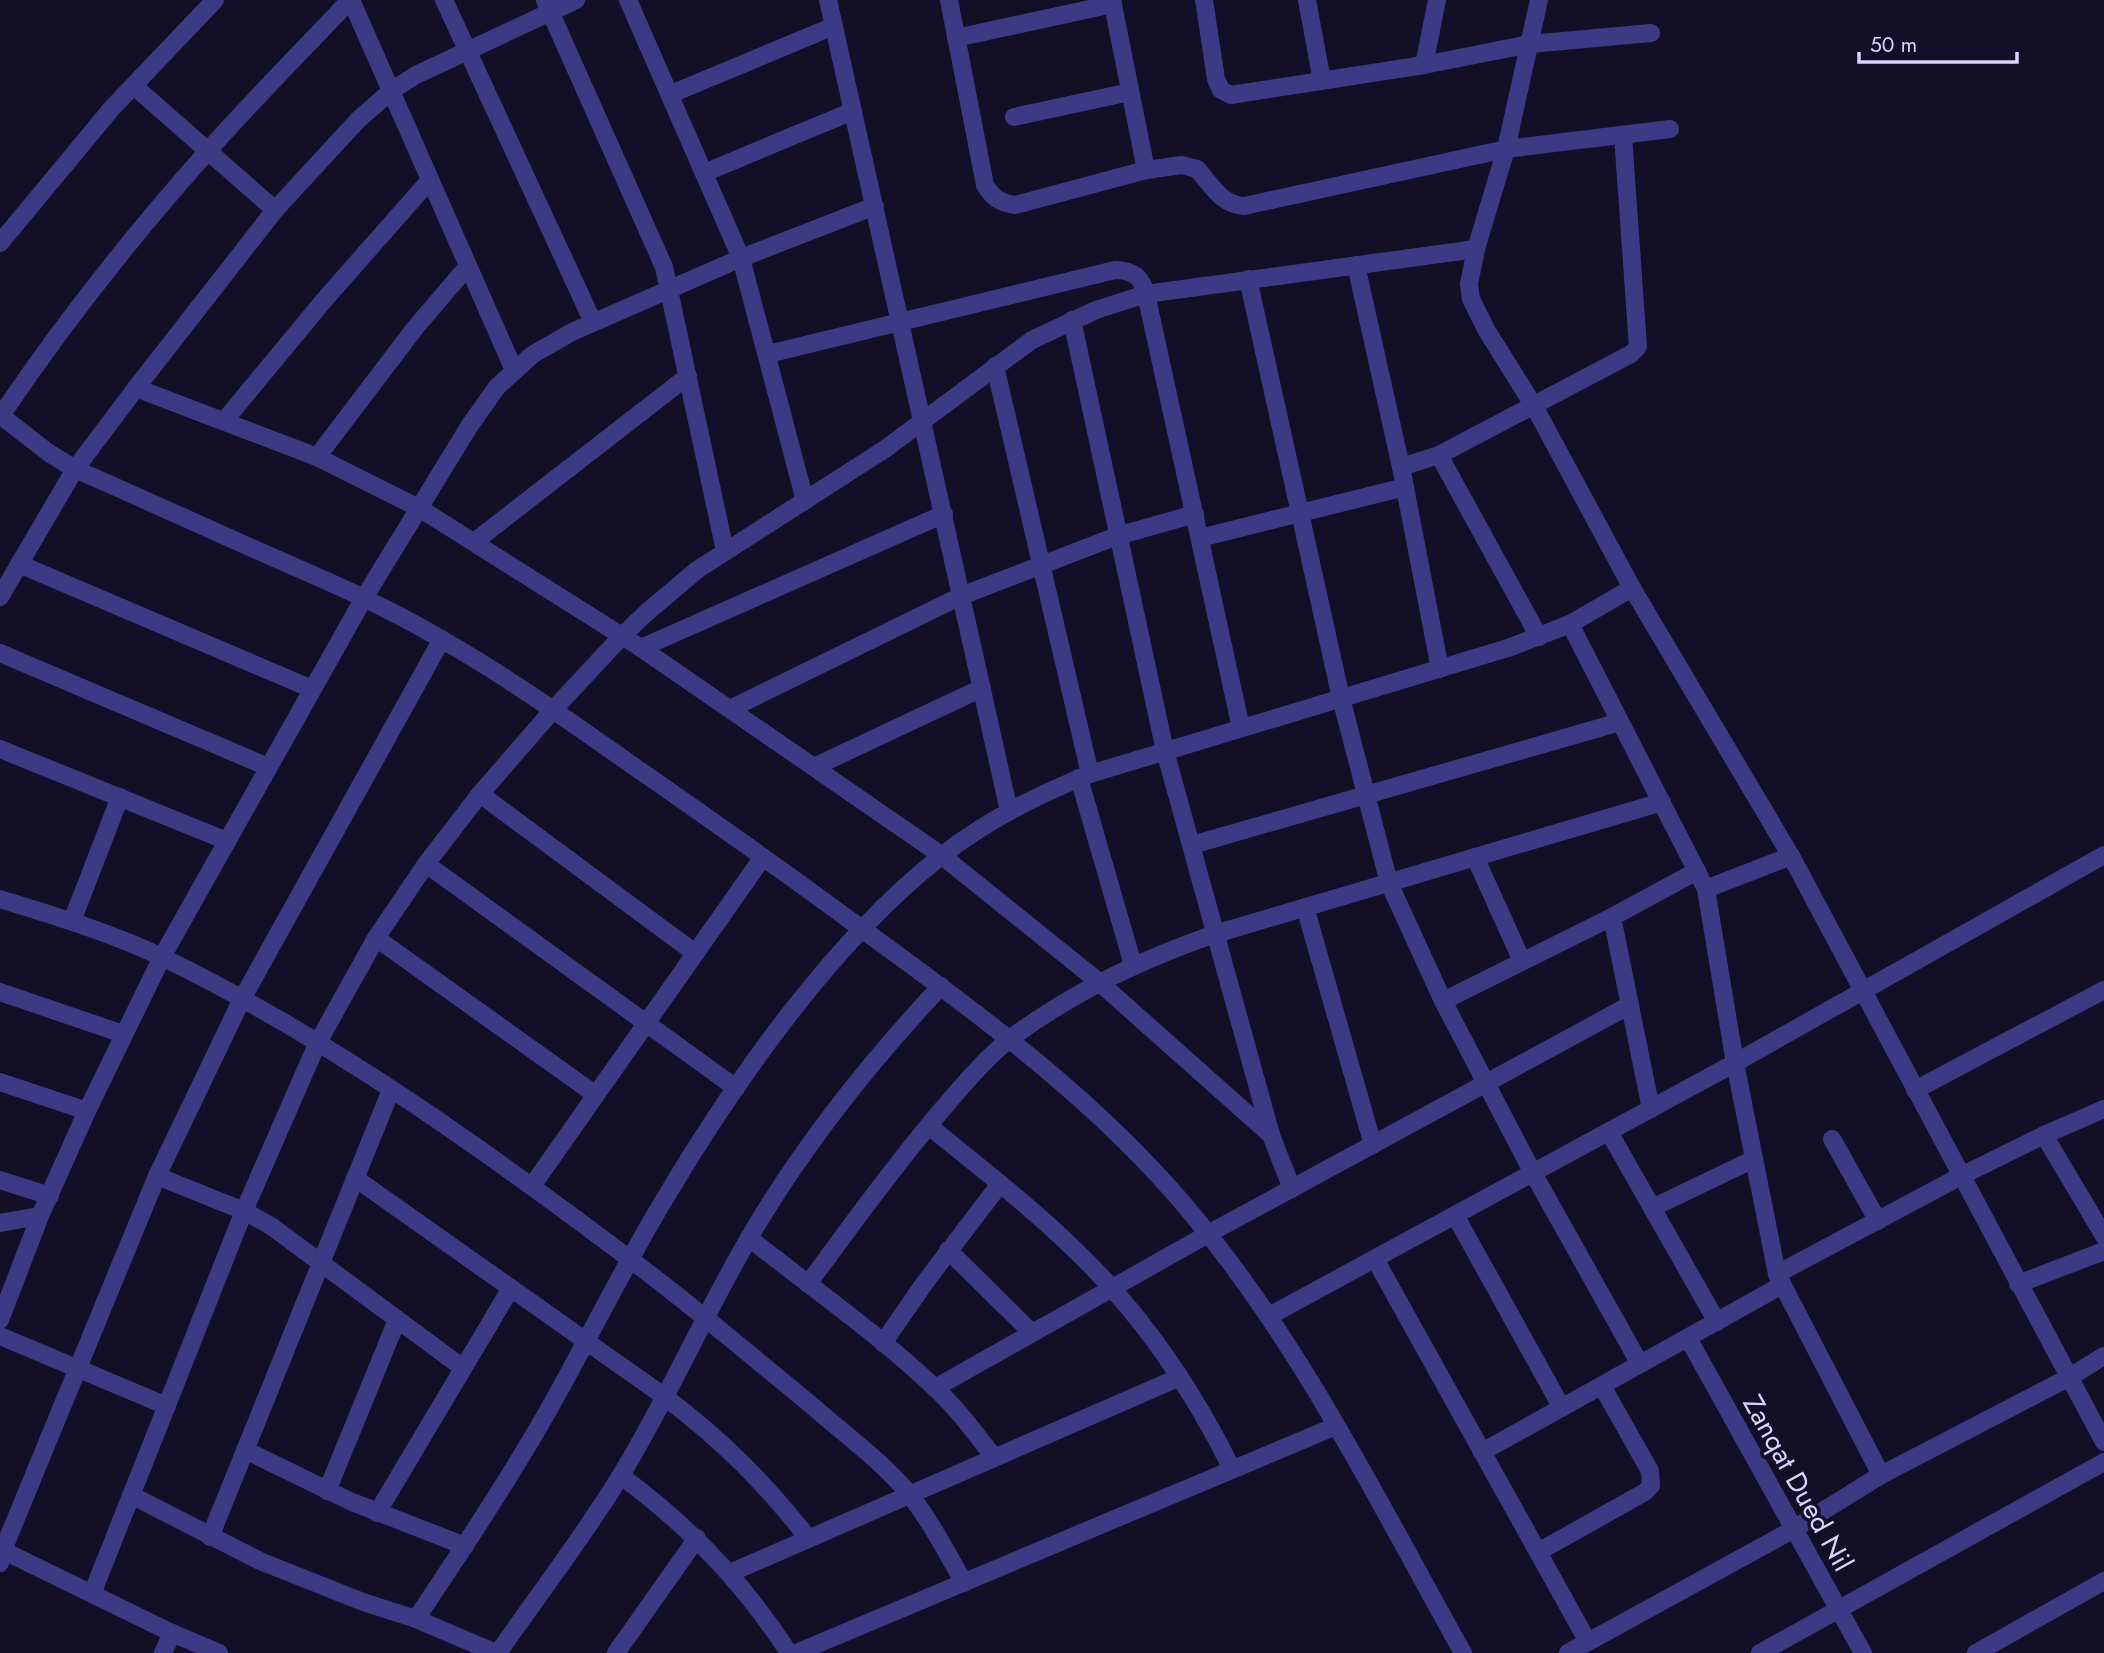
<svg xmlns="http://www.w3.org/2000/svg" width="2104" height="1653" font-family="Jost,sans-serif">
<rect width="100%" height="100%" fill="#130f26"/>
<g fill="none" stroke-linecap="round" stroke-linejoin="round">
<g stroke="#3d3a85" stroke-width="18">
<path d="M351 0 514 370"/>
<path d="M444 0 593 322"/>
<path d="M545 0 664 267 725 551"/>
<path d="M628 0 741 258 805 501"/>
<path d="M828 0 1009 811"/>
<path d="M949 0 985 185C992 197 1000 203 1015 205L1146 170 1182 165 1197 169C1212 185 1220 204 1244 206L1506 149 1670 129"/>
<path d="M1112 0 1146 170"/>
<path d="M1204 0 1216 79 1221 90 1231 95 1424 65 1530 44 1651 33"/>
<path d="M1307 0 1322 81"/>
<path d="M1539 0 1506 149 1476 249 1469 284 1471 299 1487 331 1534 406 1632 588 1791 856 2104 1442"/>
<path d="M956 38 1113 4"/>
<path d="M1424 65 1437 0"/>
<path d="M134 86 275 210"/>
<path d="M671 94 834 26"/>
<path d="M1014 117 1130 92"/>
<path d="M704 173 853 111"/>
<path d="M0 243 112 108 215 0"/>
<path d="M1356 265 1401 467 1440 669"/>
<path d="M1248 279 1341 698 1389 883 1443 1001 1533 1173 1640 1364"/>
<path d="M1072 320 1165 751 1271 1135 1292 1189"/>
<path d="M768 354 1115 270C1133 270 1142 277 1146 294L1241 728"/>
<path d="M995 366 1090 774"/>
<path d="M136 388 317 457 419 508 641 648 941 855 1099 982 1271 1135"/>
<path d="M0 415 49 453 75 469C141 498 207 528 272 557 330 582 387 607 441 639 506 676 568 720 629 763 704 815 778 867 851 921 973 1010 1095 1097 1192 1214 1302 1346 1379 1503 1463 1653"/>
<path d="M0 417C62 325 133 235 207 152 253 100 302 51 350 0"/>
<path d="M224 421 325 299 430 180"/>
<path d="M1439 455 1539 637"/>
<path d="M317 457 415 328 468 266"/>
<path d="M1401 467 1439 455 1631 354 1638 347 1623 136"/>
<path d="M1200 538 1405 487"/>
<path d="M474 542 688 376"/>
<path d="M19 564 312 689"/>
<path d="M0 597 75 469 136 388 275 210 358 120 391 91 416 75 576 0"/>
<path d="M1570 624 1706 889 1735 1063 1777 1274 1881 1475"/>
<path d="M641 648 944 514"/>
<path d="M0 653 268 767"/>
<path d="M730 709 961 596 1117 536 1195 514"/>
<path d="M0 749 227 841"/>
<path d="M814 767 982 688"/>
<path d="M1079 778 1133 965"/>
<path d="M480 794 695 953"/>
<path d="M1192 845 1620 722"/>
<path d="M1475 857 1522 961"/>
<path d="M426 864 736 1088"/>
<path d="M1706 889 1791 856"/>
<path d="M0 899C55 916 112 933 164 958 334 1041 489 1153 639 1266 700 1312 758 1361 817 1410 848 1437 884 1463 910 1495 931 1522 947 1553 964 1583"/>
<path d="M1305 907 1373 1145"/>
<path d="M1612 917 1651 1109"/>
<path d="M72 921 120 797"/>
<path d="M376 938 596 1095"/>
<path d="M0 992 123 1034"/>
<path d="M1443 1001 1612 917 1697 871"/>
<path d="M0 1082 87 1111"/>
<path d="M1915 1090 2104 990"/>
<path d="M929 1126C978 1166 1029 1205 1075 1250 1141 1313 1192 1388 1232 1469"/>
<path d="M1609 1132 1717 1322"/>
<path d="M2044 1135 2104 1236"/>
<path d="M1832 1139 1878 1221"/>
<path d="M157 1176 244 1211 271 1226 463 1368"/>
<path d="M355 1178 665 1397C723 1441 763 1481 808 1538"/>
<path d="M0 1180 50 1196"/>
<path d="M532 1186 763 857"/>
<path d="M1652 1208 1754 1159"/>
<path d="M1455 1215 1562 1408"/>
<path d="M0 1223 40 1216"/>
<path d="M749 1238C811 1287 877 1333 934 1387 957 1408 975 1433 994 1457"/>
<path d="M948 1250 1032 1333"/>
<path d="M1375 1259 1588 1642"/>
<path d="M1777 1274 1961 1176 2044 1135 2104 1109"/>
<path d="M808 1284C849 1228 890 1172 934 1119 958 1091 982 1061 1011 1038 1073 992 1142 959 1215 934L1662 802"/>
<path d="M2018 1284 2104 1251"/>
<path d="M1269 1316 1735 1063 2104 855"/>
<path d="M0 1320 40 1216 87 1111 162 957 364 598 470 425 497 387 532 355 572 332 741 258 875 206"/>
<path d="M0 1336 167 1406"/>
<path d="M1688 1338 1863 1653"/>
<path d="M883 1343 926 1281 1000 1184"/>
<path d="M935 1388 1208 1234 1630 1005"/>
<path d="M245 1450 352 1502 465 1546"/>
<path d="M1482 1452 1782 1285"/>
<path d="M621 1476C688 1525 744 1583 789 1653"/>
<path d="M327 1491 397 1320"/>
<path d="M131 1495 260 1561 363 1602 416 1619 496 1653"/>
<path d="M377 1513 511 1288"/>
<path d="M210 1537 391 1090"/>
<path d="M0 1549 172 1633 219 1653"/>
<path d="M1538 1552 1645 1492 1651 1486 1650 1471 1602 1386"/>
<path d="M0 1563 3 1550 157 1176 242 999 442 639"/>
<path d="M730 1573 1180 1377"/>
<path d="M92 1594 244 1211 317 1044 376 938 426 864 480 794 553 710 622 636 646 613 697 570 885 449 1032 340 1096 310 1146 294 1476 249"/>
<path d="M416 1619C462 1550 508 1481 549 1409 588 1340 623 1268 664 1200 734 1082 832 942 940 857 985 821 1037 795 1090 774L1508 648 1570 624 1632 588"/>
<path d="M163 1653 172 1633"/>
<path d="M498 1653C539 1594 584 1536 621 1475 668 1398 704 1315 749 1238 803 1145 868 1064 941 986"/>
<path d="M616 1653 697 1538"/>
<path d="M796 1653 1336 1426"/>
<path d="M1568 1653 1794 1529 1881 1475 2068 1378 2104 1356"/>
<path d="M1760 1653 2104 1462"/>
<path d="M1976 1653 2104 1581"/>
</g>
</g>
<g text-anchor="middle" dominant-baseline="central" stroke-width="7" stroke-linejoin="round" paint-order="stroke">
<g font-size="28" fill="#d9d4ff" stroke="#130f26">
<text transform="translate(1798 1483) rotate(61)">Zanqat Dued Nil</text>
</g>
</g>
<path d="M1859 52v10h158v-10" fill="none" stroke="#d9d4ff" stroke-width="3.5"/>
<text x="1870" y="52" font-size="21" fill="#d9d4ff" stroke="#130f26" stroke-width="5" paint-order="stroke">50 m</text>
</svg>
